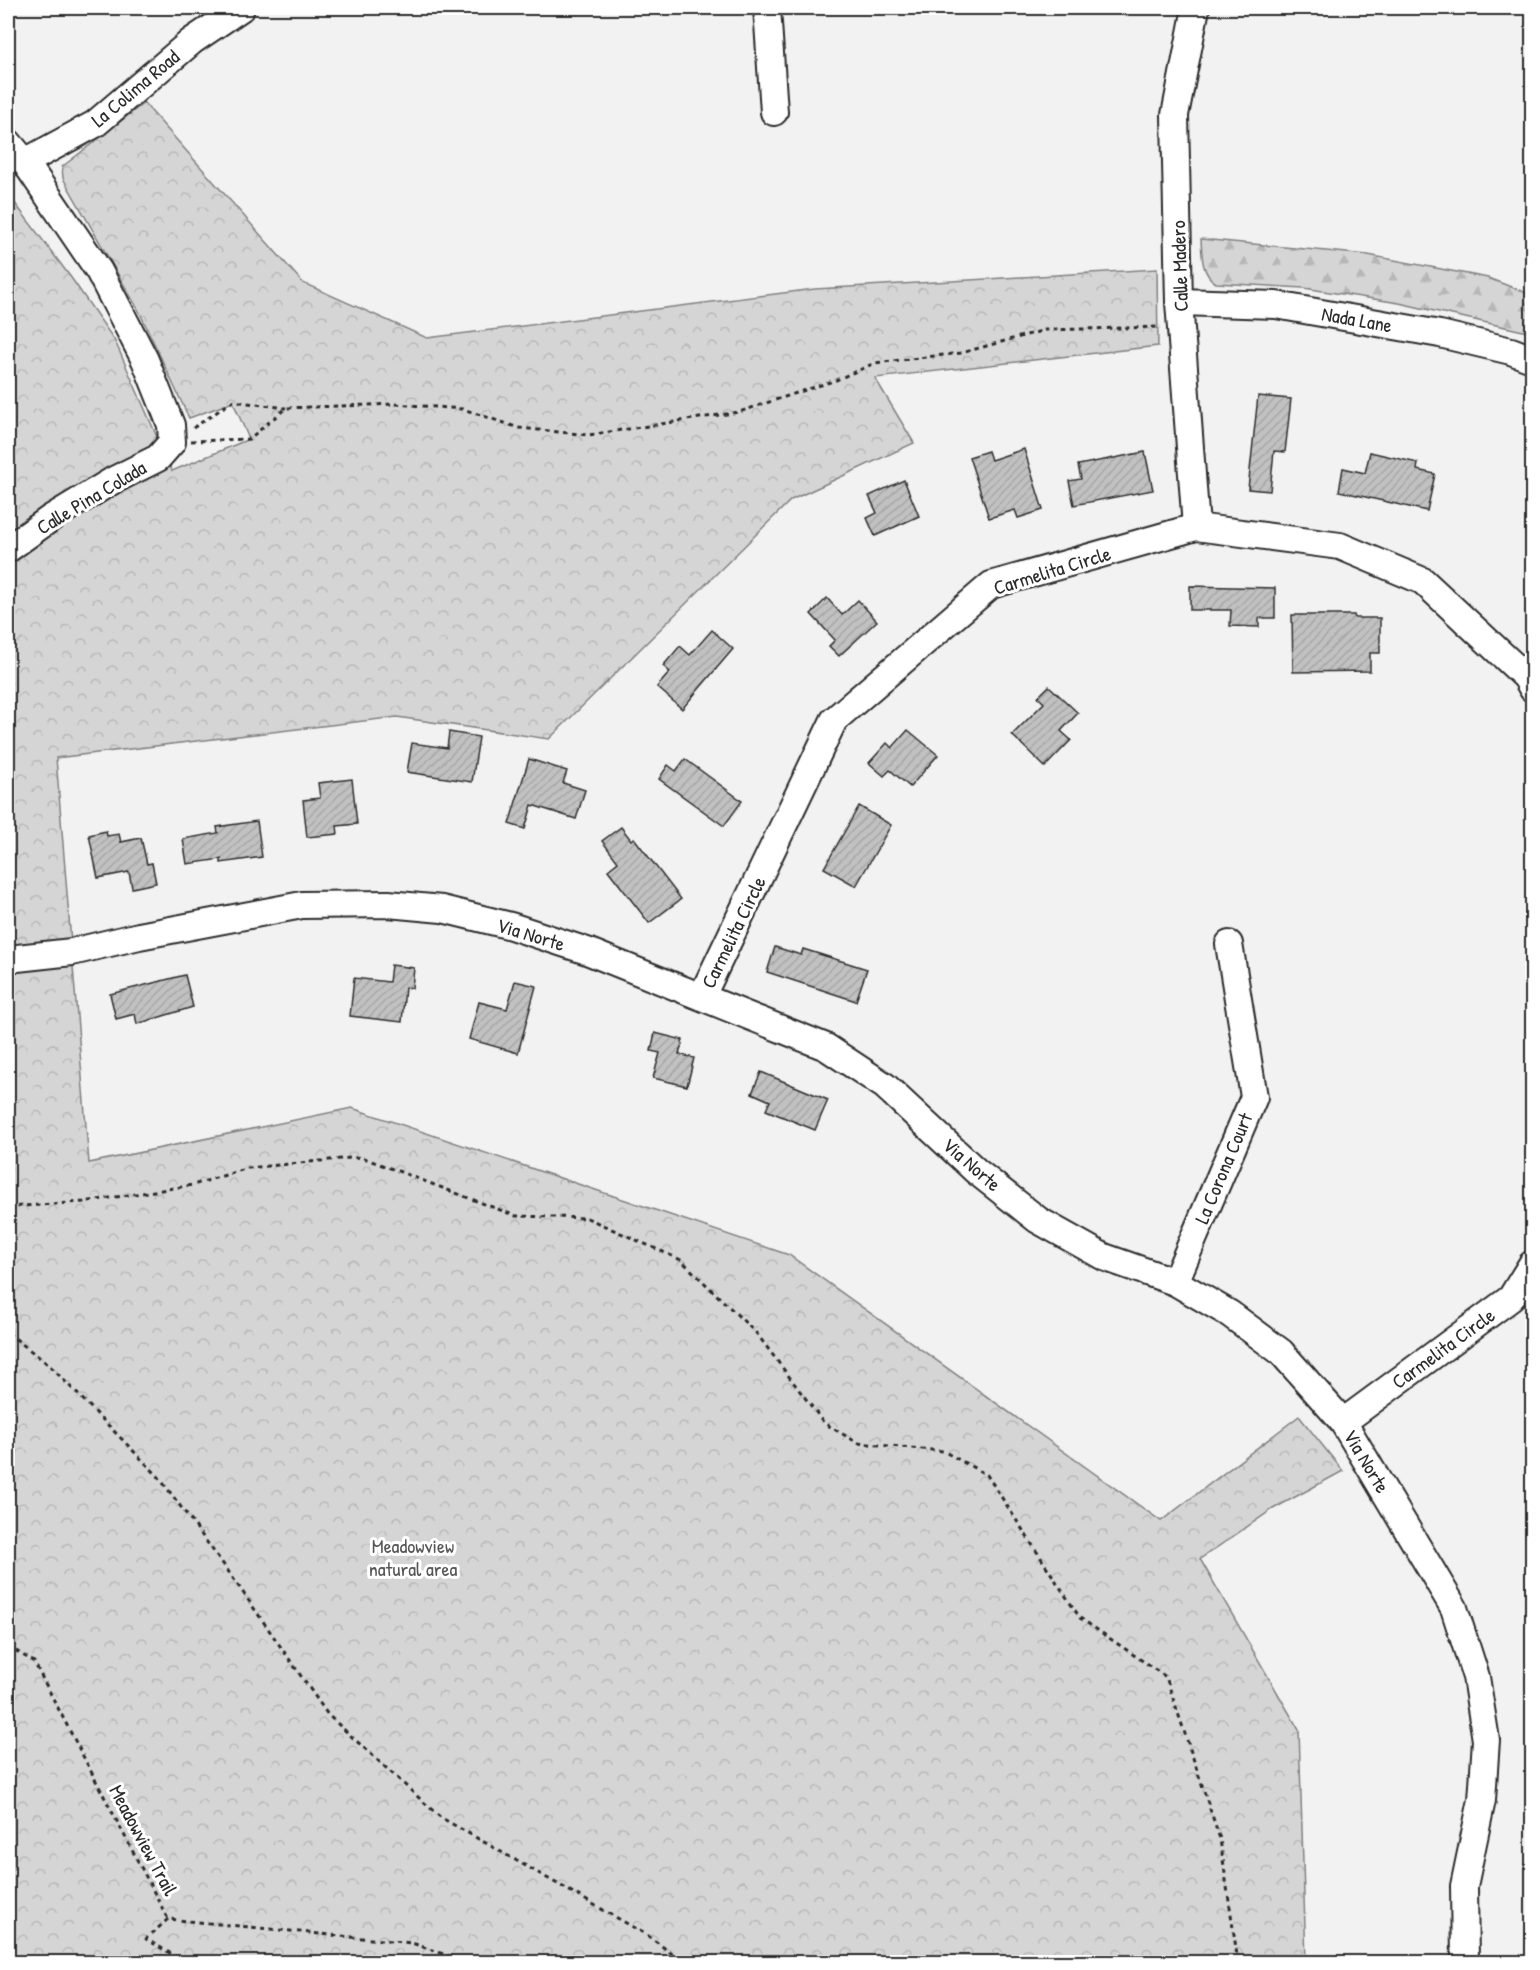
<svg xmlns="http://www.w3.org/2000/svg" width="1540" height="1970" font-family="'Patrick Hand',sans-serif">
<defs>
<pattern id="forest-firs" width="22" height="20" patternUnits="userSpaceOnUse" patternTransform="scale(1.5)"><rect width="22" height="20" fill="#d5d5d5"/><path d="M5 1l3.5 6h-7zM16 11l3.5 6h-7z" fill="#b7b7b7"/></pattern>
<pattern id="park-crowns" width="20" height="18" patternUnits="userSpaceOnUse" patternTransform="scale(1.5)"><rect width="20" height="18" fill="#d5d5d5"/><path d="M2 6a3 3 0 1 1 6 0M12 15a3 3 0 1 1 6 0" fill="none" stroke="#b7b7b7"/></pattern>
<pattern id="building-hatch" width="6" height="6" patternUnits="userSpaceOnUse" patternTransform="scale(1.5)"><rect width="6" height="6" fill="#c1c1c1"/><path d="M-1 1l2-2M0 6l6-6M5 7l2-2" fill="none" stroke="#a6a6a6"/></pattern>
</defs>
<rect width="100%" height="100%" fill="#f2f2f2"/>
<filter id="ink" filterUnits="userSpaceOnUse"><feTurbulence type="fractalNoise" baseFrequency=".0167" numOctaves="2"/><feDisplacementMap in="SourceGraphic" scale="12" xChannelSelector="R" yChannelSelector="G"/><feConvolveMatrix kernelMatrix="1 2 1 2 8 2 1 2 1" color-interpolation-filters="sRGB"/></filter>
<g filter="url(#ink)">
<path fill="url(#forest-firs)" stroke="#808080" stroke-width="1.5" d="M1201 239 1368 255 1488 278 1532 295V333L1399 303 1304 288 1216 283C1201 274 1202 255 1201 239Z"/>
<path fill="url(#park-crowns)" stroke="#808080" stroke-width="1.5" d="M144 103 303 283 427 338 815 289 1157 269 1158 346 875 378 914 443 791 500 549 739 397 717 56 758 89 1163 352 1108 789 1255 1161 1521 1299 1416 1343 1471 1273 1509 1200 1559 1299 1730 1306 1962H8V194L72 279 115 341 172 471 249 439 233 402 189 418 139 311 63 178 62 167Z"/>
<g fill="url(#building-hatch)" stroke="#2b2b2b" stroke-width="1.5">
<path d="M1258 396 1291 399 1285 452 1274 451 1270 491 1248 489Z"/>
<path d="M1024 449 1043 510 1018 518 1015 510 989 518 969 457 988 451 991 460Z"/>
<path d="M1145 452 1153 490 1074 505 1069 481 1081 479 1078 465Z"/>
<path d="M1370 452 1418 463 1417 470 1435 474 1427 511 1339 491 1343 468 1365 473Z"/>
<path d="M904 480 919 516 875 536 867 518 877 513 869 496Z"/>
<path d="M1190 586 1275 588V618H1259V627L1230 626 1231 610H1190Z"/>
<path d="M827 598 842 615 858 600 877 621 839 656 829 646 835 640 811 614Z"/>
<path d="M1292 615H1354L1355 618H1380V653H1370V671L1293 672Z"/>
<path d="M712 630 733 649 682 709 657 687 670 672 663 666 680 646 690 655Z"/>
<path d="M1049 686 1078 713 1061 731 1071 740 1045 767 1012 735 1044 703 1038 697Z"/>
<path d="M908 730 938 755 910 787 890 770 884 776 869 763 887 743 892 748Z"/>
<path d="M449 732 479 737 472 782 407 772 412 743 447 748Z"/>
<path d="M529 759 567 771 563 783 585 790 576 819 532 805 525 829 509 824Z"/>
<path d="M685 759 742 801 724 826 659 779 668 765 676 771Z"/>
<path d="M352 779 357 824 337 826 338 834 307 837 303 800 320 798 318 783Z"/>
<path d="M859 806 891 825 856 886 824 868Z"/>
<path d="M257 821 262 857 221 863V859L187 864 183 839 218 833 217 827Z"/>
<path d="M621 827 631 840 634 838 681 899 649 923 608 870 618 862 602 841Z"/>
<path d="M106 831 107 836 119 834 121 842 141 838 147 864 152 863 156 883 132 888 129 872 98 878 89 835Z"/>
<path d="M775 947 801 955 803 949 867 969 856 1001 767 972Z"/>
<path d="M391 965 414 968 412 988 405 987 402 1022 350 1016 354 978 389 982Z"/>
<path d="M185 975 193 1007 137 1024 135 1014 116 1019 110 994Z"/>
<path d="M515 981 536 986 518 1053 469 1039 479 1002 507 1009Z"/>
<path d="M655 1033 683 1040 679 1054 694 1058 687 1086 653 1078 660 1053 651 1051Z"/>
<path d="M761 1072 828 1100 815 1130 766 1110 770 1101 752 1093Z"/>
</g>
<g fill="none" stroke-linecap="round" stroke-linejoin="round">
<defs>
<g id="minor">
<path d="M767 8 774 112"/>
<path d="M8 142 25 162 99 271 145 360 171 425 172 442 158 458 112 481 51 518 8 549"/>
<path d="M25 162 95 124 192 41 241 8"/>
<path d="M1179 302 1276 305 1440 334 1511 351 1532 359"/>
<path d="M1196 527 1179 302 1175 115 1196 8"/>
<path d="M8 959 72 952 139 936 302 905 388 904 442 909 511 926 587 951 826 1047 885 1086 976 1171 1038 1220 1104 1257 1175 1282 1230 1314 1281 1352 1343 1422 1454 1608 1476 1677 1486 1740 1482 1800 1464 1886 1465 1962"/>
<path d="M702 996 834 720 991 585 1196 527 1340 546 1423 581 1526 677 1532 688"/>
<path d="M1175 1282 1254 1097 1229 944"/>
<path d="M1343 1422 1511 1298 1532 1264"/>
</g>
</defs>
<use href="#minor" stroke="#2b2b2b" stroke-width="30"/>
<g stroke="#2b2b2b" stroke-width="3" stroke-dasharray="4.5 4.5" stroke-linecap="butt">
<path d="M193 428 233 401 286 408"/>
<path d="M191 441 249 439 286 408 395 404 463 409 519 428 589 435 739 412 836 380 875 363 961 353 1045 330 1161 327"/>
<path d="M8 1207 84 1202 193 1185 248 1168 361 1157 516 1216 587 1218 681 1260 757 1334 824 1423 858 1443 943 1451 987 1475 1080 1618 1166 1677 1220 1839 1238 1962"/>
<path d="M8 1333 49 1365 158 1476 226 1568 328 1715 440 1817 647 1935 683 1962"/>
<path d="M8 1646 34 1662 168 1919 412 1943 466 1962"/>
<path d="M168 1919 146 1939 185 1962"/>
</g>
<use href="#minor" stroke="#fff" stroke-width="26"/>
</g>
</g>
<g text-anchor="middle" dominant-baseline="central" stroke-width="6" stroke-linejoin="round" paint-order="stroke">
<g font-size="20" fill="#2b2b2b" stroke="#fff">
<text transform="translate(135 88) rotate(-40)">La Colima Road</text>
<text transform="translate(1179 266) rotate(-92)">Calle Madero</text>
<text transform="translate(1357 319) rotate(10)">Nada Lane</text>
<text transform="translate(91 497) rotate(-31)">Calle Pina Colada</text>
<text transform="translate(1052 570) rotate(-17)">Carmelita Circle</text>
<text transform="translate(733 932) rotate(-64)">Carmelita Circle</text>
<text transform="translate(531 934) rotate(17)">Via Norte</text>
<text transform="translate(972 1164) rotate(41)">Via Norte</text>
<text transform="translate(1223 1168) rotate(-67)">La Corona Court</text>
<text transform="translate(1443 1348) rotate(-36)">Carmelita Circle</text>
<text transform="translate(1367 1461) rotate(59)">Via Norte</text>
<text transform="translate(144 1840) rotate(62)">Meadowview Trail</text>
</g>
<g font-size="20" fill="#565656" stroke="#fff">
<text x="413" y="1545">Meadowview<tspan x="413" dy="23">natural area</tspan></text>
</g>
</g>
<rect width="1540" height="1970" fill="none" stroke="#fff" stroke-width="30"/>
<rect x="15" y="15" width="1510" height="1940" fill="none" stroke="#2b2b2b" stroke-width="2" filter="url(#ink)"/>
</svg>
